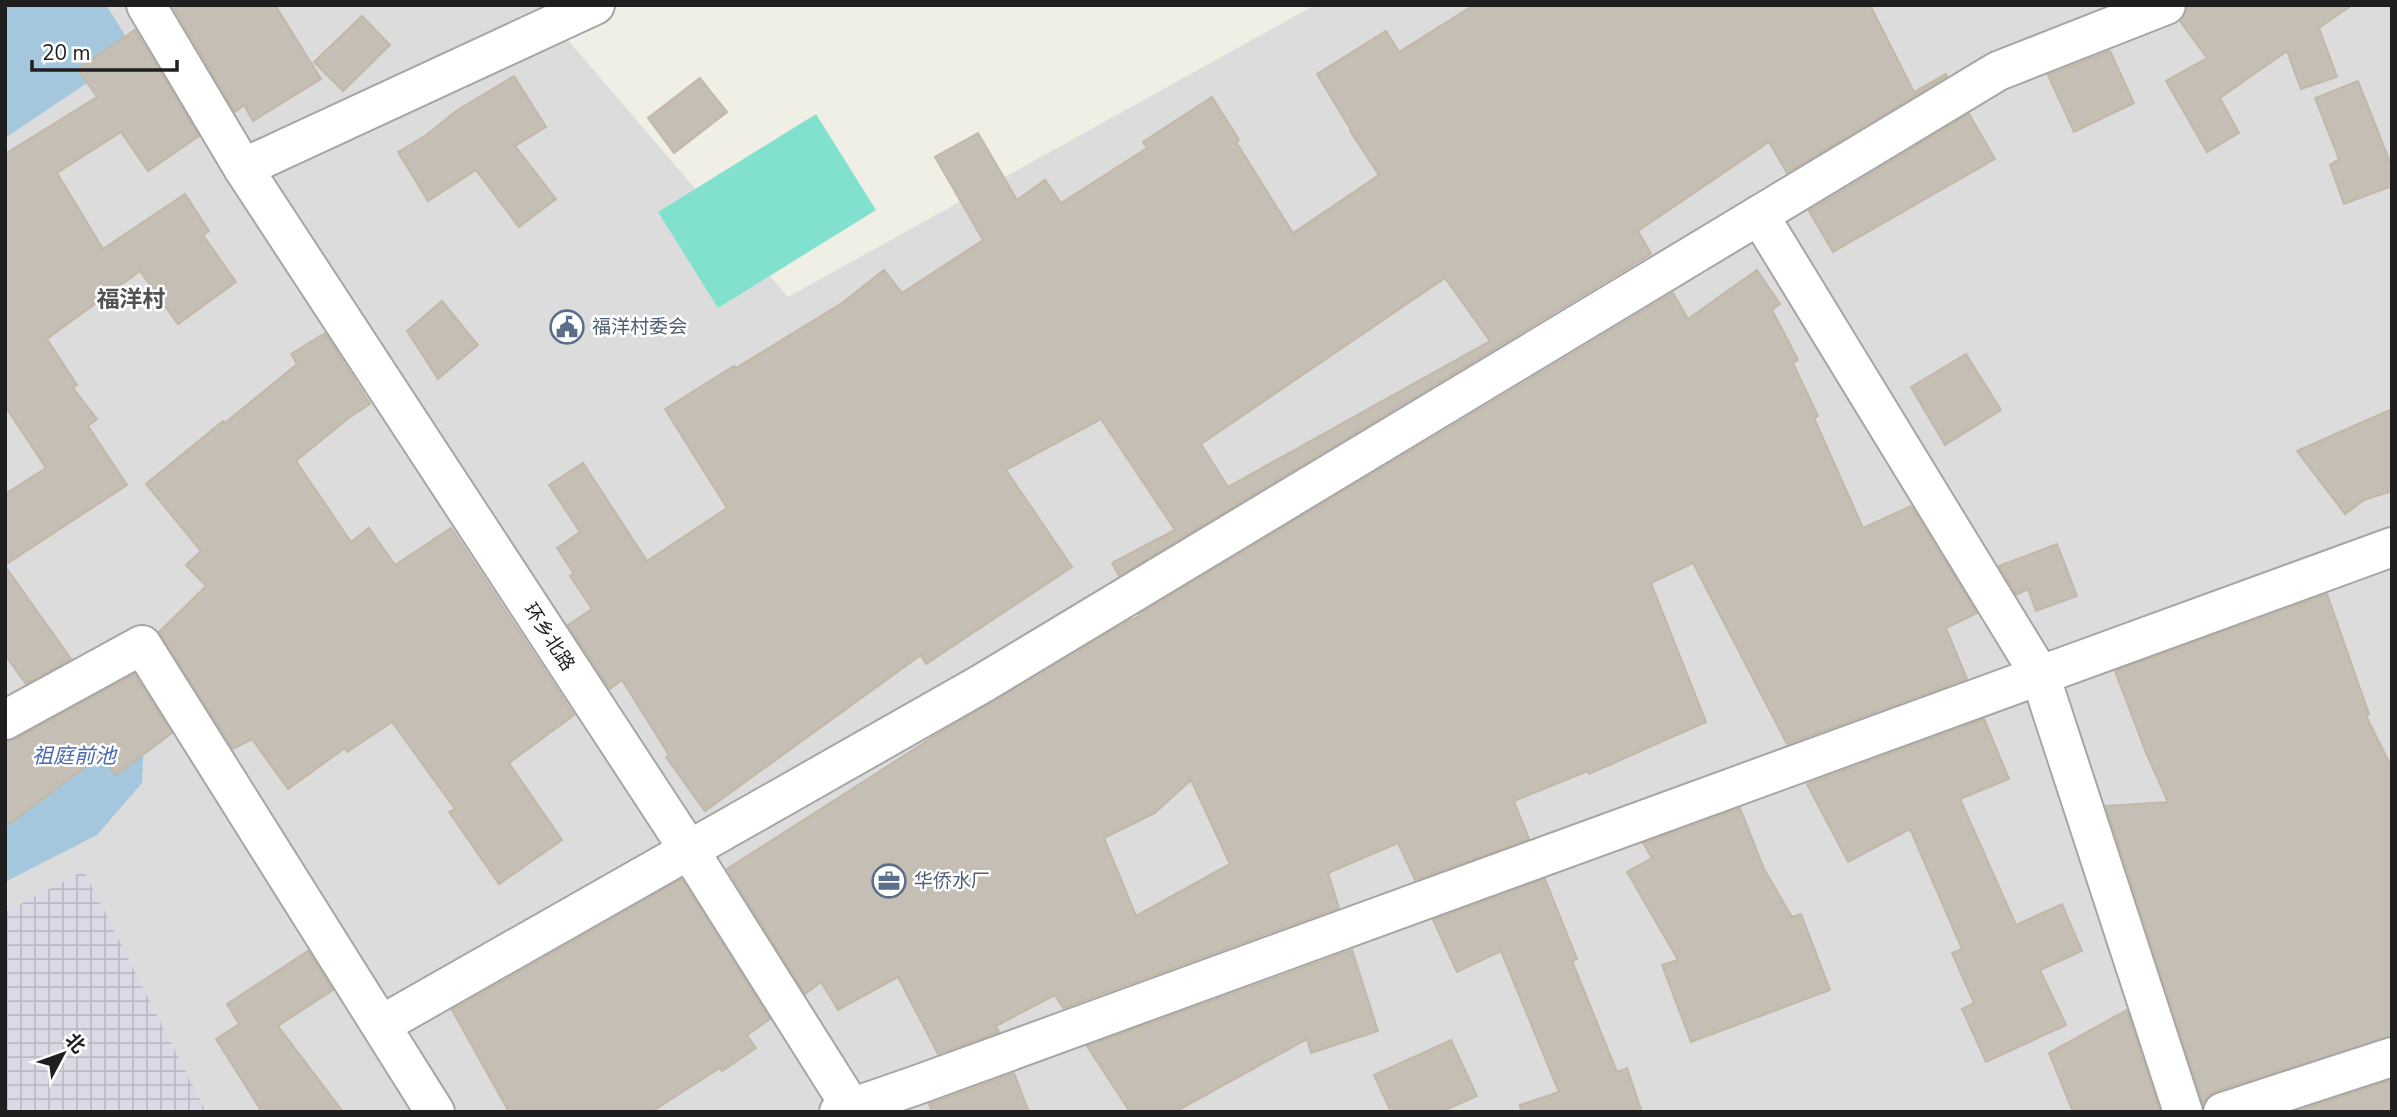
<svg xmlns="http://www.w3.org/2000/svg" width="2397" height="1117" font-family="'Nunito Sans','Noto Sans SC',sans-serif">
<defs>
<pattern id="plaza-grid" width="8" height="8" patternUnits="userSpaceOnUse" patternTransform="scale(1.75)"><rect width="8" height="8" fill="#dcd9e6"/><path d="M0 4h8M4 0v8" fill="none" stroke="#bcbac5"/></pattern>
</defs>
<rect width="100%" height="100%" fill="#f0efe5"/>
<path fill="#dddcdc" d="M5 5H538L788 297 1315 5H2392V1112H5Z"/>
<path fill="#82e1ce" d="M816 114 876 210 718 308 658 212Z"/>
<path fill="url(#plaza-grid)" d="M84 871 206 1112H5V912Z"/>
<g fill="#a5c7de">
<path d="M5 5H106L135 51 5 138Z"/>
<path d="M105 657 145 713 142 783 97 835 5 882V718Z"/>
</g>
<g fill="#c5beb4" stroke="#c2b8a7" stroke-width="2" fill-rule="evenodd">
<path d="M172 5H275L321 79 253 121 244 105 235 112Z"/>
<path d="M1474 5H1870L1914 92 1946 74 1947 76 1787 173 1769 142 1638 231 1651 254 1119 576 1112 563 1175 530 1101 419 1006 470 1072 567 926 664 921 655 705 811 666 757 669 755 622 680 610 689 568 625 592 609 570 576 574 574 557 548 580 532 549 485 583 463 647 561 727 508 665 409 734 366 736 368 842 303 884 270 902 293 983 240 935 157 978 133 1017 200 1045 180 1061 203 1147 148 1143 142 1212 97 1239 140 1236 142 1293 233 1379 175 1350 131 1351 130 1317 74 1386 31 1399 52ZM1445 278 1490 341 1228 487 1201 444Z"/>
<path d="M2187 5H2352L2319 28 2337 77 2301 89 2287 51 2220 98 2239 133 2207 152 2166 81 2207 58 2180 21Z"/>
<path d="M362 16 390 45 343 91 314 62Z"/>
<path d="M135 30 199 136 148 171 121 132 57 173 103 249 185 194 209 231 203 235 236 282 178 324 140 271 47 339 77 385 73 388 97 419 88 426 127 485 5 565V494L46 468 5 406V154L97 97 78 69Z"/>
<path d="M2110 51 2134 103 2074 132 2048 75Z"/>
<path d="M514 76 546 127 515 146 556 199 519 227 476 170 428 201 398 152 425 136 456 111Z"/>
<path d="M700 78 727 112 674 153 648 118Z"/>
<path d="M2358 81 2392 167V186L2344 204 2330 165 2339 159 2315 98Z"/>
<path d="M1969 114 1995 159 1833 252 1809 211Z"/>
<path d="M1757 270 1780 304 1772 310 1798 360 1793 363 1818 416 1814 418 1863 528 1911 506 1977 613 1946 628 1967 679 1787 744 1693 563 1651 583 1706 722 1589 774 1588 771 1514 801 1529 839 1415 880 1398 843 1328 873 1339 908 1063 1008 1055 995 996 1026 999 1032 938 1054 898 977 838 1010 821 982 805 994 727 869 933 737 1122 624 1140 616 1139 614 1673 293 1688 319ZM1191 780 1230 864 1136 916 1104 838 1155 813Z"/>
<path d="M442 301 478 345 438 379 407 331Z"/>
<path d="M325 333 370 404 350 417 296 461 351 542 369 528 395 565 451 528 574 715 509 763 562 840 499 884 449 812 455 809 392 722 347 752 345 748 288 789 252 739 233 749 159 632 206 586 186 565 201 551 146 484 223 421 225 423 297 364 291 354Z"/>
<path d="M1966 354 2001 410 1945 445 1911 387Z"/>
<path d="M2392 409V491L2364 500 2345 514 2297 451Z"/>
<path d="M2057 544 2077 596 2036 611 2028 589 2016 595 1999 566Z"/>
<path d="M5 566 71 659 26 684 5 655Z"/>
<path d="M2327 594 2369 714 2366 716 2392 768V1036L2216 1091 2207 1097 2203 1104 2106 806 2168 802 2147 755 2115 671Z"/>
<path d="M134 674 172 733 116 775 101 755 5 827V742L16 739Z"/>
<path d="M1984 719 2009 779 1960 799 2016 925 2062 904 2082 951 2040 970 2066 1025 1986 1062 1962 1009 1974 1003 1952 953 1962 949 1910 829 1848 862 1807 784Z"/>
<path d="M1740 808 1764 869 1792 917 1801 914 1830 990 1691 1042 1662 965 1678 960 1627 872 1652 858 1643 843Z"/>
<path d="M682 879 770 1019 747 1035 756 1048 722 1071 720 1068 651 1112H509L452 1010Z"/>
<path d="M1545 879 1577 959 1572 961 1617 1072 1627 1068 1642 1112H1521L1520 1105 1559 1092 1501 951 1457 972 1433 920Z"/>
<path d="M1352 950 1378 1031 1311 1053 1307 1039 1175 1112H1130L1087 1046Z"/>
<path d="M308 951 333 990 278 1026 343 1112H262L216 1039 239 1024 227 1004Z"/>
<path d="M2127 1010 2160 1112H2073L2049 1053Z"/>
<path d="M1451 1040 1477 1096 1441 1112H1391L1374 1075Z"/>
<path d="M1014 1073 1029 1112H932L929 1104Z"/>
<path d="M2392 1080V1112H2294Z"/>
</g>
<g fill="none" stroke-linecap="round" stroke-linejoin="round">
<defs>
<g id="minor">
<path d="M146 5 243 168 689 850 854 1112"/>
<path d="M243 168 595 5"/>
<path d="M1759 215 2040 675 2183 1112"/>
<path d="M5 720 142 645 435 1112"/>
<path d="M381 1025 983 683 1998 71 2166 5"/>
<path d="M839 1112 917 1085 2392 547"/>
<path d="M2223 1112 2392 1057"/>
</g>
</defs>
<use href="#minor" stroke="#a6a6a6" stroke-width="42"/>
<use href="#minor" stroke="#fff" stroke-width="38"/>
</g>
<defs>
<symbol id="civic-ring" viewBox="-11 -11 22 22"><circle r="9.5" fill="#fff" stroke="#5c6f8a" stroke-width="1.5"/><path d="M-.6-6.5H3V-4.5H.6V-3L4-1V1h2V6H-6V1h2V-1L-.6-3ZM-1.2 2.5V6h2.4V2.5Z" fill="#5c6f8a"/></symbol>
<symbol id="office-ring" viewBox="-11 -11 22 22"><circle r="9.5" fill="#fff" stroke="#5c6f8a" stroke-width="1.5"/><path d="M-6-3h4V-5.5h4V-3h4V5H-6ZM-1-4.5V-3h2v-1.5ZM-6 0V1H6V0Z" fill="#5c6f8a"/></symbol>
</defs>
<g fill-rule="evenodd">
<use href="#civic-ring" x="548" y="308" width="38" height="38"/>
<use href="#office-ring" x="870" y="862" width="38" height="38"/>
</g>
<g text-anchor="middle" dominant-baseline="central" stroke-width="5" stroke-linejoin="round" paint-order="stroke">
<g font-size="19" fill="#4e5e75" stroke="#fff" text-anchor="start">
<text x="592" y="327">福洋村委会</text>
<text x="914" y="881">华侨水厂</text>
</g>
<g font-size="19" fill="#1f1f1f" stroke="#fff">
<text transform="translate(549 637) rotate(57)">环乡北路</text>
</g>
<g font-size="21" font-style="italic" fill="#496ab1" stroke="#fff">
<text x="74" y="756">祖庭前池</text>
</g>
<g font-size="23" font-weight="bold" fill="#525252" stroke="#fff">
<text x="131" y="299">福洋村</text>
</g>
</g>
<rect width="2397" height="1117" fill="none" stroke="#1f1f1f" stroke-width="14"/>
<g transform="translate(63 1054) rotate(49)" stroke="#ffffff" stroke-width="5" paint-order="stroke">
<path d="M0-5L12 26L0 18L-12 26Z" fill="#1f1f1f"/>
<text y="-10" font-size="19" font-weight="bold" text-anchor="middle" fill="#1f1f1f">北</text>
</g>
<path d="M32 60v10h145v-10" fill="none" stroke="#1f1f1f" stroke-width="3.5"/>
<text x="42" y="60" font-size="21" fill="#1f1f1f" stroke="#ffffff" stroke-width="5" paint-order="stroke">20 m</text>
</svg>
